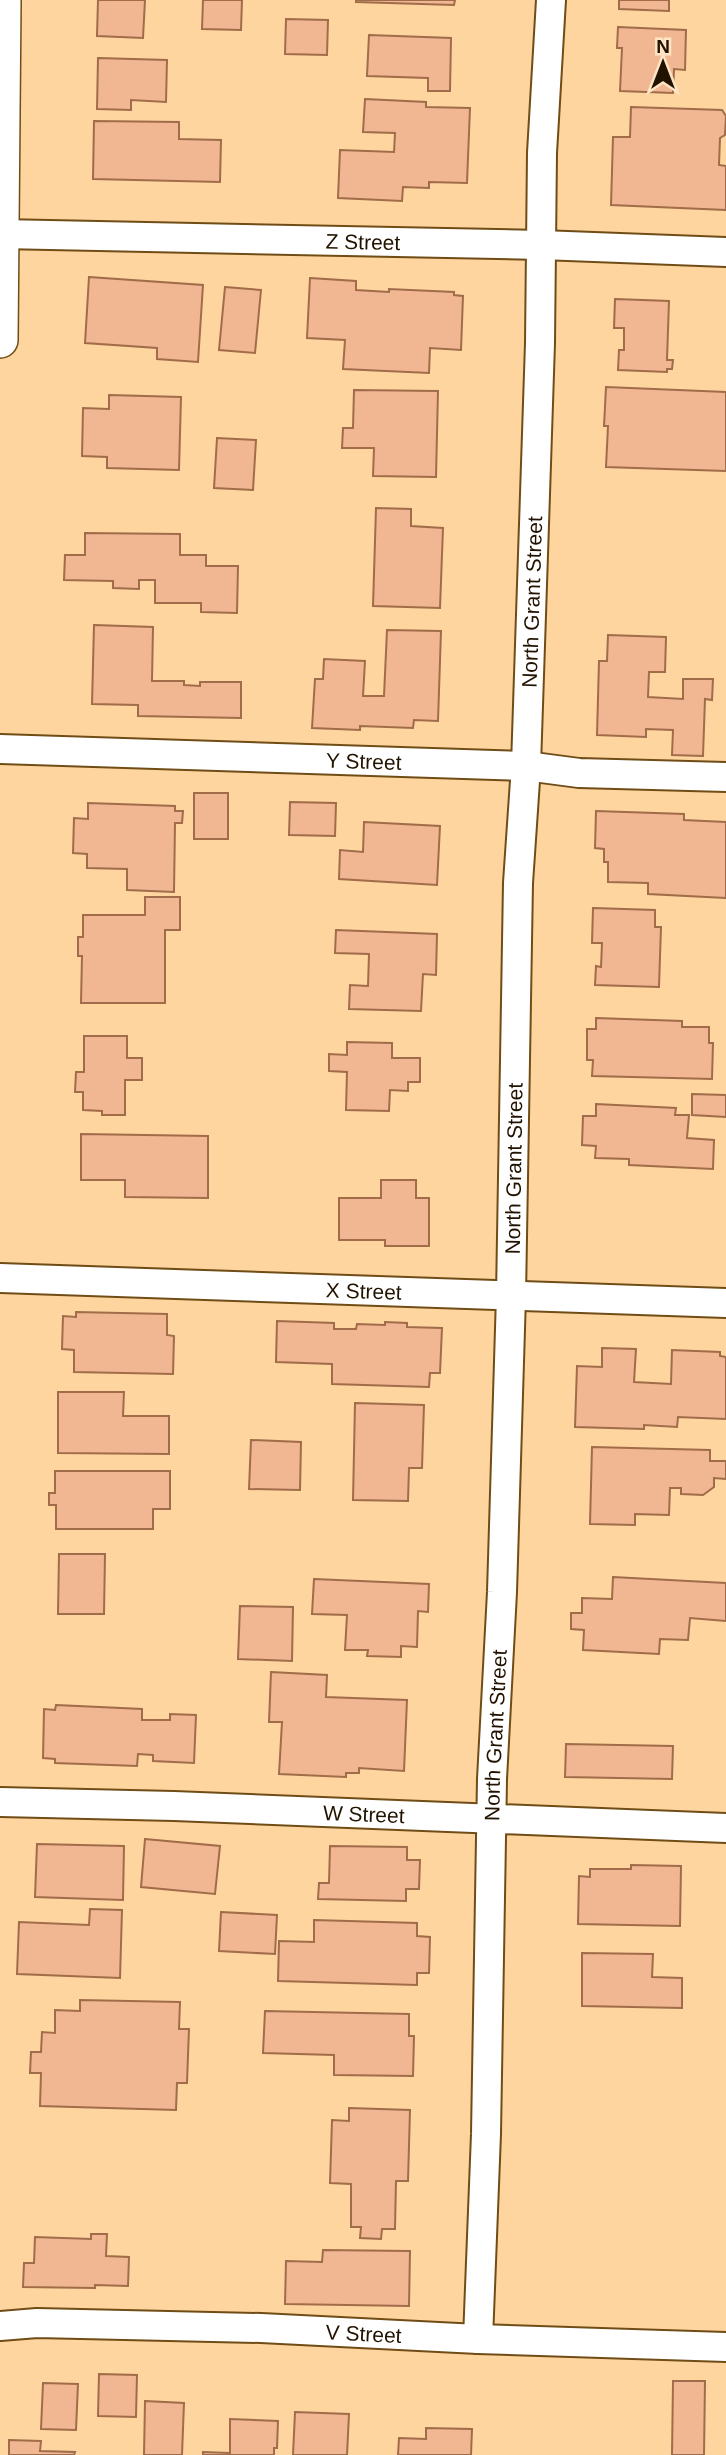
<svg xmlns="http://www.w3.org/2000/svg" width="726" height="2455" font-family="Helvetica,sans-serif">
<rect width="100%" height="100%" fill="#fed59f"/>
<g fill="#f1b793" stroke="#a16c4a" stroke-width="2">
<path d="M98 0H145L143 38 97 36Z"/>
<path d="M203 0H242L241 30 202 29Z"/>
<path d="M356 0H455L454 5 356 2Z"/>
<path d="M619 0H669V11L619 9Z"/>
<path d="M286 19 328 20 327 55 285 54Z"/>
<path d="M618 27 686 30 685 70 674 69 673 93 620 91 622 48H617Z"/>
<path d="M369 35 451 38 450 91H428V78L367 76Z"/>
<path d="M98 58 167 60 166 102 131 100V110L97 109Z"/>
<path d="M365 99 426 102V107L470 108 467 183 429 182V188L403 187 402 201 338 198 340 150 394 152 395 133 363 132Z"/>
<path d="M631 107 722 110 726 116 725 135 720 138 719 165 726 166V210L611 205 613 137H630Z"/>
<path d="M94 121 179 122V139L221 140 220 182 93 179Z"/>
<path d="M89 277 203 285 198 362 157 359V348L85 343Z"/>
<path d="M310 278 356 281V290L389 292V289L454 292V295L463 296 461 350 430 348 429 373 343 369 345 340 307 338Z"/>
<path d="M225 287 261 290 255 353 219 350Z"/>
<path d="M615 299 669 301 667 360H673L672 369H667V372L618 370 619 350H624V328H614Z"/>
<path d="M606 387 726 392V471L606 467 608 426H604Z"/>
<path d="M354 390 438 391 436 477 373 476 374 448H342L343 428H353Z"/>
<path d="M109 395 181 397 179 470 107 468V457L82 456 83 408 109 409Z"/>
<path d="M217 438 256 440 253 490 214 488Z"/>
<path d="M376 508 411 509V526L443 528 440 608 373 606Z"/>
<path d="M85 533 180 534V555H206V566H238L237 613 201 612V603H155V580H139V589L113 588V581L64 580 65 555H85Z"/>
<path d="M94 625 153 627 152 681H184V685L200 686V682H241V718L138 716V705L92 704Z"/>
<path d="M387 630 441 631 438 721 414 720 413 728 360 726V730L312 728 315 679H323L324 659 365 661 363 696H384Z"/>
<path d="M608 635 666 637 665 672H649L648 697 683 699V679H713L712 700 705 699 703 756 672 755 673 730 646 729V737L597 735 599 661H607Z"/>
<rect x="194" y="793" width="34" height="46"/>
<path d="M290 802 336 803 335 836 289 835Z"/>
<path d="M88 803 175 806V811H183L182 823H175L174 892 127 890V869L87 868V854L73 853 74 818 88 819Z"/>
<path d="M596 811 684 814V820L726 822V898L648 894V883L608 882V862H604V849L595 848Z"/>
<path d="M364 822 440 826 437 885 339 879 340 850 363 852Z"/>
<path d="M145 897H180V930H165V1003H81L82 956H78V937H83V915H145Z"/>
<path d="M593 908 655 910V927H661L659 987 595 985 596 966 601 967 602 943H592Z"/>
<path d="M336 930 437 934 436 975 423 974 421 1011 349 1009 350 985 368 986 369 954 335 953Z"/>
<path d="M596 1018 682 1021V1027H709V1043H713L712 1079 592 1076 593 1060H587V1029H596Z"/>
<path d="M84 1036H127V1058H142V1080H125V1115H102V1111L83 1110V1092H75L76 1072H84Z"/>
<path d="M347 1042 392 1043V1058H420V1082H408V1091L390 1090 389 1111 346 1110 347 1072 329 1071V1054L347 1055Z"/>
<path d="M692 1094 726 1095V1117L692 1115Z"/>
<path d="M596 1104 676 1108 675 1115H689L687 1138 714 1140 713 1169 629 1165V1159L595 1158 596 1146 582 1145 583 1116H596Z"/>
<path d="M81 1134 208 1136V1198L125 1197V1180H81Z"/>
<path d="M381 1180H416V1198H429V1246H385V1240H339V1198H381Z"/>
<path d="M76 1312 167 1314V1335L174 1336 173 1374 74 1372V1350L62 1349 63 1316 76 1317Z"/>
<path d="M277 1321 334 1323V1329H356L357 1324 385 1325V1322L407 1323V1327L442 1328 440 1373H430L429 1387 332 1384V1364L276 1362Z"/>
<path d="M602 1348 636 1349 634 1382 671 1384 672 1350 720 1352V1356L726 1357V1419L678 1417 677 1427 644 1425V1429L575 1427 577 1366 602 1367Z"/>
<path d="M58 1392H124L123 1416H169V1454L58 1453Z"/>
<path d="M355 1403 424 1405 422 1468H409L408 1501 353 1500Z"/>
<path d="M251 1440 301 1442 300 1490 249 1489Z"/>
<path d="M592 1447 710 1450V1461H726V1479L714 1478V1487L703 1495 681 1494V1488H670L669 1515 635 1514V1525L590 1524Z"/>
<path d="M55 1471H170V1509H153V1529H56V1505H49V1493H55Z"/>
<path d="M59 1554H105L104 1614H58Z"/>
<path d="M613 1577 726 1583V1621L690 1618 688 1640 660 1639 659 1654 583 1650 584 1630 571 1629V1613H582V1598L612 1599Z"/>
<path d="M314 1579 429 1584 428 1612 418 1611 417 1647 401 1646V1657L367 1656 368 1650H345L347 1615 312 1614Z"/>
<path d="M240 1606 293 1607 292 1661 238 1659Z"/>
<path d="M271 1672 327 1675 326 1697 407 1700 404 1771 359 1768V1773H346V1777L279 1774 282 1722H269Z"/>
<path d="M56 1705 142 1709V1720H170V1714L196 1715 194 1763 153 1761V1755L138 1754 137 1766 55 1763V1759L43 1758 44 1709 55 1710Z"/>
<path d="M566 1744 673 1746 672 1779 565 1777Z"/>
<path d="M145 1839 220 1846 215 1894 141 1887Z"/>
<path d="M37 1844 124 1846 123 1900 35 1897Z"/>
<path d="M330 1846 407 1847V1860H420L419 1889H406V1901L318 1899 319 1883H329Z"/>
<path d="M631 1865 681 1866 680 1926 578 1924 579 1876 590 1877V1869H631Z"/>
<path d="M90 1909 122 1910 120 1978 17 1974 19 1922 89 1925Z"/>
<path d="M221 1912 277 1915 275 1954 219 1951Z"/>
<path d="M314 1920 417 1923V1936L430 1937 429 1973H417V1985L278 1981 279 1941 314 1942Z"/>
<path d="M582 1953 653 1954 652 1977 682 1978V2008L582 2006Z"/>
<path d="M80 2000 180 2002 179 2029H189L187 2083H177L176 2110 40 2106 41 2073H30L31 2052H41L42 2032 55 2033V2010L80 2011Z"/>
<path d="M265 2011 409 2014V2036H414L413 2076 334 2075V2055L263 2053Z"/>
<path d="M349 2108 410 2110 408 2181H396L395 2229H382L381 2239 360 2238 361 2227H351V2184L330 2183 332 2120 349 2121Z"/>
<path d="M91 2234H107L106 2256 129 2257 128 2286 95 2285V2288L23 2287 24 2263H34L35 2237 91 2239Z"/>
<path d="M323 2250 410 2251 409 2306 285 2304 286 2261 322 2262Z"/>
<path d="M99 2374 137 2375 136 2417 98 2416Z"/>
<path d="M673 2381H705L704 2455H672Z"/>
<path d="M43 2383 78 2384 76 2430 41 2429Z"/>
<path d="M145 2401 184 2403 182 2455H144Z"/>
<path d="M295 2412 349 2414 347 2455H293Z"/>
<path d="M230 2419 278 2421 277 2448H274V2455H203V2452L230 2453Z"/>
<path d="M426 2428 472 2429 471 2455H398L399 2438 426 2439Z"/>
<path d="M9 2440 41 2441 40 2451 75 2452 74 2455H9Z"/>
</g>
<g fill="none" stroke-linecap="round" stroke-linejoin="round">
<defs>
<g id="minor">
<path id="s1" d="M1 234 541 245 726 252"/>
<path id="s2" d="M0 749 526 766 579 773 726 777"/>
<path id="s3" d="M0 1278 726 1303"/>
<path id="s4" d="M0 1802 174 1806 726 1828"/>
<path id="s5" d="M0 2326 37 2323 261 2328 478 2339 726 2347"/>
<path id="s6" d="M478 2339 486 2134 492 1779 502 1592 511 1296 518 883 526 766 540 343 542 153 551 0"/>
</g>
<path id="tertiary" d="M0 340 3 0"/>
</defs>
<use href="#minor" stroke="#704c16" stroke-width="32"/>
<use href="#tertiary" stroke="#704c16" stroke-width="38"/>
<use href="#minor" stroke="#fff" stroke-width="28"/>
<use href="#tertiary" stroke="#fff" stroke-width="35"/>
</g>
<g text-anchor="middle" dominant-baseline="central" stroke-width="5" stroke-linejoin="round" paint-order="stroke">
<g font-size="21" fill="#221301" stroke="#ffe5c6">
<text stroke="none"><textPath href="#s1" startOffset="362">Z Street</textPath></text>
<text stroke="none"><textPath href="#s6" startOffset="1738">North Grant Street</textPath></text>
<text stroke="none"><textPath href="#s2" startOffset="364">Y Street</textPath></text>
<text stroke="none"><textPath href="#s6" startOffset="1171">North Grant Street</textPath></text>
<text stroke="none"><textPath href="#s3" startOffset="364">X Street</textPath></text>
<text stroke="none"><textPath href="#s6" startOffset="604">North Grant Street</textPath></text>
<text stroke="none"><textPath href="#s4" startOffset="364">W Street</textPath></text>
<text stroke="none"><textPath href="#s5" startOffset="364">V Street</textPath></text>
</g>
</g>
<g transform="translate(663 63)" stroke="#ffe5c6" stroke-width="5" paint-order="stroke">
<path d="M0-5L12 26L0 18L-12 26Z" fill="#221301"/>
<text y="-10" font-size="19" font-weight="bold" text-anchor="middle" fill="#221301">N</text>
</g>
</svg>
